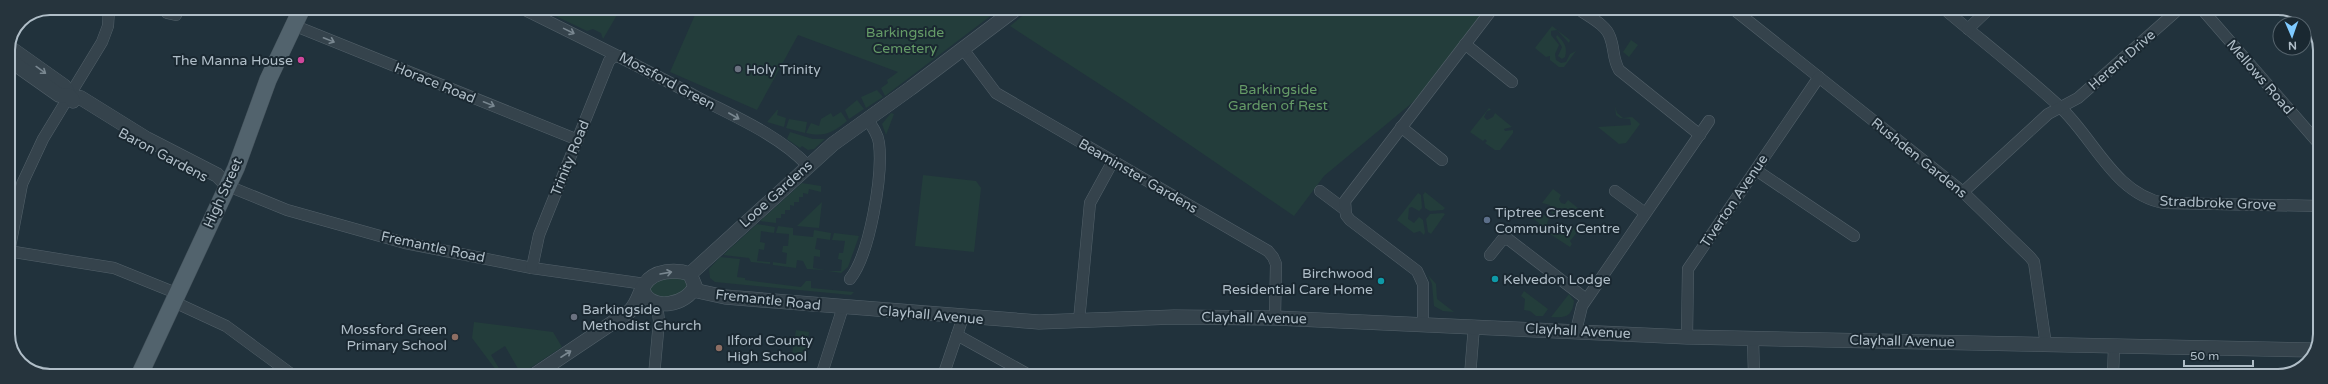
<svg xmlns="http://www.w3.org/2000/svg" width="2328" height="384" font-family="'Varela Round',sans-serif">
<rect width="100%" height="100%" fill="#21323c"/>
<g fill="#233d3b">
<path d="M539 8H621L603 39 601 33 593 29 587 31Z"/>
<path d="M698 8H1001L885 96 881 88 888 83 887 80 898 72 798 35 757 110 670 72Z"/>
<path d="M1032 8H1487L1418 98 1324 176 1294 216 1127 102 1010 26Z"/>
<path d="M1552 26 1570 40 1569 43 1557 30 1551 31V35L1559 45 1555 54 1556 60 1561 63 1566 62 1570 54 1576 51 1564 67H1559L1550 60V56L1546 57 1535 48Z"/>
<path d="M1557 35C1564 42 1568 47 1565 57L1562 59 1558 56 1562 47 1556 37Z"/>
<path d="M1631 40 1638 45 1629 57 1623 52Z"/>
<path d="M877 90 883 97 866 108 861 97Z"/>
<path d="M857 100 864 109 849 119 845 110Z"/>
<path d="M1615 106 1617 113 1623 118 1632 117 1640 124 1626 143 1619 144 1598 127 1631 125 1630 119 1620 118 1616 115Z"/>
<path d="M1489 108 1491 110 1487 111 1484 117 1487 120 1493 117 1495 113 1512 127 1504 129 1505 131 1513 130V133L1500 150H1495L1485 143 1487 141 1485 139 1483 141 1470 132Z"/>
<path d="M777 110H778L777 115 786 118 784 127 767 122Z"/>
<path d="M841 112 847 121C832 133 825 137 806 133L811 123 819 126 821 119 831 113 833 117Z"/>
<path d="M891 113 894 114 886 135 882 124Z"/>
<path d="M789 119 807 122 805 133 786 128Z"/>
<path d="M790 132 813 139H825L814 149 808 150 802 146 800 148 787 139Z"/>
<path d="M923 175 976 181 981 188 974 252 915 246Z"/>
<path d="M802 183 821 186V192L809 189 808 194 803 193V197H799V202H794V206L790 205V210H785V214H781V218H776V223L760 221Z"/>
<path d="M1553 189 1561 195 1559 199 1561 203 1565 204 1568 200 1579 209V214H1573L1569 220 1563 213 1552 214 1550 205 1542 203Z"/>
<path d="M1425 192 1445 208 1443 210 1430 211 1425 208 1423 195Z"/>
<path d="M1418 193 1421 195 1422 208 1419 211 1412 207 1409 208 1408 219 1414 223 1419 217 1423 220 1425 232 1424 235 1420 231 1414 233 1397 220Z"/>
<path d="M822 202 819 228 797 226 798 225Z"/>
<path d="M1538 208 1541 215 1550 216 1547 223 1552 233 1564 234 1570 225 1578 231 1570 241 1572 244 1570 247 1539 227V223L1534 219 1533 214Z"/>
<path d="M1443 213 1445 214 1431 234 1428 232 1426 219 1430 214Z"/>
<path d="M757 224 775 227 774 233 761 231 760 242 765 243 764 250 759 249 757 261 770 262V264L751 262 749 258 723 255Z"/>
<path d="M778 226 793 228V235L813 237 814 230 831 233 830 240 817 238 815 249 820 250V257L814 256 813 268 825 270 807 269 803 261 797 260 796 268 773 265V262L786 264 787 253 782 252 783 246H788L789 234 776 233Z"/>
<path d="M834 233 859 236 848 267 841 273 828 271H841L842 260 838 259 839 253H843L845 241 832 240Z"/>
<path d="M720 257 740 259 737 277 745 278V280L801 287 806 281H811V288L854 292 851 295 715 282 710 278 709 269Z"/>
<path d="M1428 275 1436 284 1437 299 1454 312 1443 311 1434 306 1432 284Z"/>
<path d="M669 278H683L688 284C682 297 669 297 656 298L649 289 660 280Z"/>
<path d="M1524 291 1548 309 1543 316H1536L1530 311 1524 310 1525 299 1521 296Z"/>
<path d="M1569 294 1574 301C1572 317 1565 318 1551 317Z"/>
<path d="M474 322 553 332 562 347 521 374 505 346 491 355 500 370H496L472 338Z"/>
<path d="M796 330 809 332 806 356 792 354Z"/>
</g>
<g fill="none" stroke-linecap="round" stroke-linejoin="round">
<defs>
<g id="minor">
<path d="M164 8 167 13 176 15"/>
<path d="M521 8C580 37 639 66 697 97 733 116 779 135 807 165"/>
<path d="M1577 8C1587 16 1606 24 1610 37 1615 50 1612 57 1619 70L1700 135"/>
<path d="M1732 8 1963 192 2030 257 2034 262 2046 345"/>
<path d="M1943 8C1982 41 2022 72 2059 106 2094 138 2114 194 2164 203L2320 206"/>
<path d="M2201 8 2320 145"/>
<path d="M293 25 578 140"/>
<path d="M1968 29 1990 8"/>
<path d="M1465 44 1512 82"/>
<path d="M963 49 996 93 1268 251 1273 257 1276 264 1275 318"/>
<path d="M1401 127 1442 160"/>
<path d="M1756 170 1854 236"/>
<path d="M228 186 287 210 405 243 532 268 645 284"/>
<path d="M1320 191 1344 209"/>
<path d="M1615 191 1645 213"/>
<path d="M1963 192 2048 114 2078 98 2180 8"/>
<path d="M8 251 114 268 176 293"/>
<path d="M9 252 22 184 43 139 102 42 108 26 109 8"/>
<path d="M1490 255 1502 240 1508 239 1586 299"/>
<path d="M532 268 539 235 609 61 613 57 619 56"/>
<path d="M850 279C870 254 883 175 879 143 878 134 872 126 867 119"/>
<path d="M172 301 226 326 294 376"/>
<path d="M963 317 957 335 1031 376"/>
<path d="M1079 321 1090 203 1113 161"/>
<path d="M1423 324V284L1417 271 1350 220 1346 215 1345 201 1493 8"/>
<path d="M1576 331 1582 306 1709 121"/>
<path d="M1687 337 1688 269 1819 77"/>
<path d="M1753 339 1754 376"/>
<path d="M38 372 60 376"/>
<path d="M654 376 659 321 657 304"/>
<path d="M821 376 843 307"/>
<path d="M943 376 957 335"/>
<path d="M1470 376 1474 326"/>
<path d="M2113 376 2114 346"/>
</g>
<g id="tertiary">
<path d="M9 47 64 86 70 96 81 98 147 139 217 175 228 186"/>
<path d="M8 59 59 95 70 96 73 101"/>
<path d="M690 274 833 144 911 88 1017 8"/>
<path d="M693 290 725 297 1039 322 1174 317 1275 318 1687 337 2314 350"/>
<path d="M533 376 630 311C639 301 639 292 645 284 654 270 676 269 690 274L695 286C687 305 652 312 643 291"/>
</g>
<path id="primary" d="M139 376 236 168 268 80 302 8"/>
</defs>
<use href="#minor" stroke="#53616a" stroke-width="12"/>
<use href="#tertiary" stroke="#53616a" stroke-width="15"/>
<use href="#primary" stroke="#414f58" stroke-width="18"/>
<use href="#minor" stroke="#35434c" stroke-width="11"/>
<use href="#tertiary" stroke="#35434c" stroke-width="14"/>
<use href="#primary" stroke="#52636d" stroke-width="17"/>
</g>
<defs><path id="oneway-shaft" d="M-6 0H5M1.5-3L5.5 0L1.5 3" fill="none" stroke-width="1.6" stroke-linecap="round" stroke-linejoin="round"/></defs>
<g stroke="#798790">
<use href="#oneway-shaft" transform="translate(569 31) rotate(26)"/>
<use href="#oneway-shaft" transform="translate(329 40) rotate(22)"/>
<use href="#oneway-shaft" transform="translate(41 70) rotate(36)"/>
<use href="#oneway-shaft" transform="translate(489 104) rotate(22)"/>
<use href="#oneway-shaft" transform="translate(734 116) rotate(30)"/>
<use href="#oneway-shaft" transform="translate(666 273) rotate(-10)"/>
<use href="#oneway-shaft" transform="translate(566 354) rotate(-33)"/>
</g>
<circle fill="#d1479c" stroke="#1a2831" stroke-width="1.5" cx="301" cy="60" r="4"/>
<g fill="#6b7280" stroke="#1a2831" stroke-width="1.5">
<circle cx="738" cy="69" r="4"/>
<circle cx="574" cy="317" r="4"/>
</g>
<circle fill="#5c6f8a" stroke="#1a2831" stroke-width="1.5" cx="1487" cy="220" r="4"/>
<g fill="#0f9aa8" stroke="#1a2831" stroke-width="1.5">
<circle cx="1495" cy="279" r="4"/>
<circle cx="1381" cy="281" r="4"/>
</g>
<g fill="#8d6e63" stroke="#1a2831" stroke-width="1.5">
<circle cx="455" cy="337" r="4"/>
<circle cx="719" cy="348" r="4"/>
</g>
<g text-anchor="middle" dominant-baseline="central" stroke-width="4" stroke-linejoin="round" paint-order="stroke">
<g font-size="14" fill="#659b67" stroke="#1a2831">
<text x="905" y="32">Barkingside<tspan x="905" dy="16">Cemetery</tspan></text>
<text x="1278" y="89">Barkingside<tspan x="1278" dy="16">Garden of Rest</tspan></text>
</g>
<g font-size="14" fill="#b0bec8" stroke="#1a2831" text-anchor="start">
<text x="293" y="60" text-anchor="end">The Manna House</text>
<text x="746" y="69">Holy Trinity</text>
<text x="1495" y="212">Tiptree Crescent<tspan x="1495" dy="16">Community Centre</tspan></text>
<text x="1373" y="273" text-anchor="end">Birchwood<tspan x="1373" dy="16">Residential Care Home</tspan></text>
<text x="1503" y="279">Kelvedon Lodge</text>
<text x="582" y="309">Barkingside<tspan x="582" dy="16">Methodist Church</tspan></text>
<text x="447" y="329" text-anchor="end">Mossford Green<tspan x="447" dy="16">Primary School</tspan></text>
<text x="727" y="340">Ilford County<tspan x="727" dy="16">High School</tspan></text>
</g>
<g font-size="14" fill="#b0bec8" stroke="#1a2831">
<text transform="translate(2122 60) rotate(-41)">Herent Drive</text>
<text transform="translate(2260 77) rotate(49)">Mellows Road</text>
<text transform="translate(667 81) rotate(28)">Mossford Green</text>
<text transform="translate(435 83) rotate(22)">Horace Road</text>
<text transform="translate(163 155) rotate(28)">Baron Gardens</text>
<text transform="translate(570 158) rotate(-68)">Trinity Road</text>
<text transform="translate(1919 158) rotate(39)">Rushden Gardens</text>
<text transform="translate(1138 176) rotate(30)">Beaminster Gardens</text>
<text transform="translate(223 193) rotate(-66)">High Street</text>
<text transform="translate(776 194) rotate(-42)">Looe Gardens</text>
<text transform="translate(1734 201) rotate(-56)">Tiverton Avenue</text>
<text transform="translate(2218 203) rotate(2)">Stradbroke Grove</text>
<text transform="translate(433 247) rotate(12)">Fremantle Road</text>
<text transform="translate(768 300) rotate(6)">Fremantle Road</text>
<text transform="translate(931 315) rotate(5)">Clayhall Avenue</text>
<text transform="translate(1254 318) rotate(1)">Clayhall Avenue</text>
<text transform="translate(1578 331) rotate(3)">Clayhall Avenue</text>
<text transform="translate(1902 341) rotate(1)">Clayhall Avenue</text>
</g>
</g>
<path d="M0 0H2328V384H0ZM50 15H2278A35 35 0 0 1 2313 50V334A35 35 0 0 1 2278 369H50A35 35 0 0 1 15 334V50A35 35 0 0 1 50 15Z" fill="#26343d" fill-rule="evenodd"/>
<path fill="none" stroke="#b0bec8" stroke-width="2" d="M50 15H2278A35 35 0 0 1 2313 50V334A35 35 0 0 1 2278 369H50A35 35 0 0 1 15 334V50A35 35 0 0 1 50 15Z"/>
<g transform="translate(2292 36) rotate(178)"><circle r="19" fill="#1a2831" stroke="#56646d"/>
<path d="M0-3L7 15L0 10L-7 15Z" fill="#7fcaff"/>
<text y="-6" font-size="11" font-weight="bold" text-anchor="middle" fill="#b0bec8">N</text>
</g>
<path d="M2184 360v6h69v-6" fill="none" stroke="#b0bec8" stroke-width="2"/>
<text x="2190" y="360" font-size="12" fill="#b0bec8" stroke="#1a2831" stroke-width="3" paint-order="stroke">50 m</text>
</svg>
